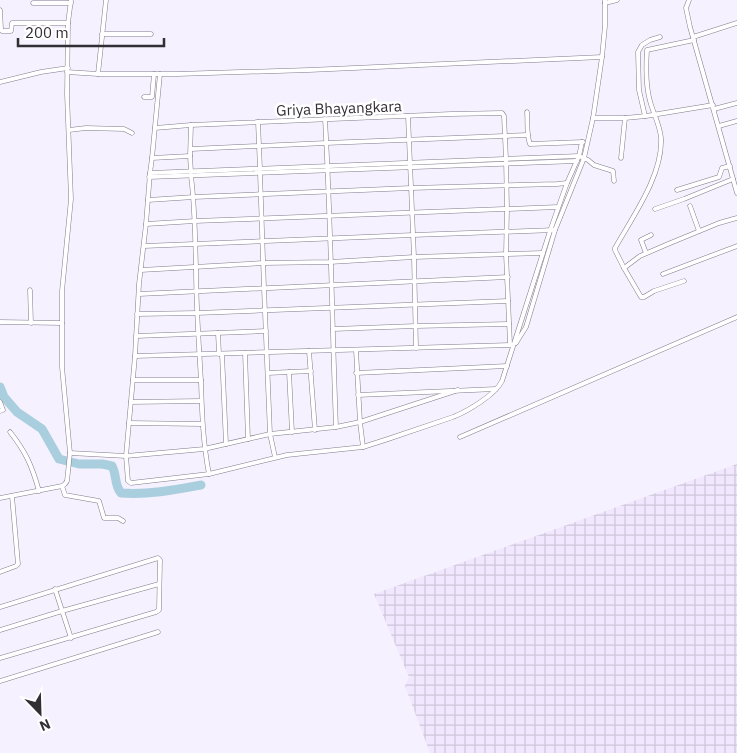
<svg xmlns="http://www.w3.org/2000/svg" width="737" height="753" font-family="'IBM Plex Sans',sans-serif">
<defs>
<pattern id="industrial-grid" width="8" height="8" patternUnits="userSpaceOnUse" patternTransform="scale(1.25)"><rect width="8" height="8" fill="#f1e7fe"/><path d="M0 4h8M4 0v8" fill="none" stroke="#cfc6da"/></pattern>
</defs>
<rect width="100%" height="100%" fill="#f6f1fe"/>
<path fill="url(#industrial-grid)" d="M737 464V753H430L405 686 409 677 374 594Z"/>
<g fill="none" stroke-linecap="round" stroke-linejoin="round">
<path stroke="#a9cede" stroke-width="9" d="M0 387 4 397 17 412 42 429 59 459 79 464H102L112 466C117 475 114 485 121 493 148 495 174 490 201 485"/>
<defs>
<g id="minor">
<path d="M689 0 686 8 690 27 737 193"/>
<path d="M33 3H71"/>
<path d="M605 3 617 0"/>
<path d="M0 10 1 29 2 31H11L12 23H68"/>
<path d="M102 34H151"/>
<path d="M693 37 737 23"/>
<path d="M67 72 98 74 106 0"/>
<path d="M98 74H177L309 70 602 57"/>
<path d="M160 74 152 158 150 173 146 224 139 284 135 356 126 456 128 481 131 483 209 474 287 455 363 447 388 439 453 417C468 411 495 395 502 381L550 231 567 183 579 156 582 142"/>
<path d="M0 82 41 72 68 68"/>
<path d="M144 97H152L154 74"/>
<path d="M714 109 737 103"/>
<path d="M527 112C528 122 526 134 530 144L583 142"/>
<path d="M408 116 414 257 416 348"/>
<path d="M645 116 639 90 638 52 642 45 650 40 660 37"/>
<path d="M593 118H625L646 116 713 105"/>
<path d="M325 119C331 222 332 324 336 427"/>
<path d="M258 122 260 169"/>
<path d="M191 125 190 156 191 172"/>
<path d="M719 126 737 121"/>
<path d="M155 128 191 125 451 114 502 113 504 116 506 159 507 209 506 254 510 344"/>
<path d="M69 130 86 128 124 129 132 133"/>
<path d="M191 149 326 143 528 135"/>
<path d="M152 158 190 156"/>
<path d="M621 158 625 118"/>
<path d="M150 173 579 156 588 160 594 165 613 171 614 181"/>
<path d="M260 173 264 288 270 434 275 457"/>
<path d="M191 176C195 207 195 237 196 268 196 306 199 344 201 382 202 414 203 443 209 474"/>
<path d="M149 177 577 161"/>
<path d="M677 190 719 177 722 168 730 166"/>
<path d="M148 200 194 197 411 188 557 184 567 183"/>
<path d="M690 206 699 231"/>
<path d="M655 209 684 199 733 179"/>
<path d="M146 224 195 221 558 207"/>
<path d="M144 246 413 235 555 230"/>
<path d="M646 253 641 240 651 235"/>
<path d="M624 268 640 256 668 244 719 223 737 218"/>
<path d="M141 270 264 263 330 262 414 257 543 253"/>
<path d="M663 274 737 246"/>
<path d="M684 281 654 291 644 297H641L624 268 615 250V248C633 216 663 175 661 138 660 125 653 113 650 101 646 87 646 65 647 50L694 40"/>
<path d="M30 290 31 323"/>
<path d="M139 294 508 277"/>
<path d="M137 314 197 313 508 301"/>
<path d="M0 322 62 323"/>
<path d="M333 329 416 326 509 324"/>
<path d="M218 333 219 354"/>
<path d="M136 336 266 331"/>
<path d="M516 343 526 327 555 230 584 158 593 118 602 57 605 26V0"/>
<path d="M356 350 360 422 363 447"/>
<path d="M309 351 315 430"/>
<path d="M245 353 248 439"/>
<path d="M222 354 226 444"/>
<path d="M135 356 512 345"/>
<path d="M289 372 292 432"/>
<path d="M268 373 311 371"/>
<path d="M356 373 507 366"/>
<path d="M133 380H201"/>
<path d="M358 395 496 389"/>
<path d="M0 402 3 410 0 411"/>
<path d="M131 402 201 401"/>
<path d="M129 423 202 424"/>
<path d="M10 432C26 452 32 466 39 491"/>
<path d="M460 437 737 317"/>
<path d="M70 453 126 456 204 449 270 434 336 427 360 422 458 390"/>
<path d="M62 486 65 495 99 501 104 518H118L123 521"/>
<path d="M0 498 62 486 65 484 67 481 70 453 62 367V291L71 199 67 94 68 23 71 0"/>
<path d="M0 572 16 566 18 564 12 496"/>
<path d="M55 589 71 638"/>
<path d="M0 607 158 558 160 560 159 610 156 612 0 658"/>
<path d="M0 630 62 611 159 584"/>
<path d="M0 681 158 632"/>
</g>
</defs>
<use href="#minor" stroke="#817b89" stroke-width="5"/>
<use href="#minor" stroke="#fff" stroke-width="4"/>
</g>
<g text-anchor="middle" dominant-baseline="central" stroke-width="5" stroke-linejoin="round" paint-order="stroke">
<g font-size="15" fill="#312e34" stroke="#fff">
<text transform="translate(339 108) rotate(-2)">Griya Bhayangkara</text>
</g>
</g>
<g transform="translate(40 713) rotate(157)" stroke="#ffffff" stroke-width="4" paint-order="stroke">
<path d="M0-4L9 19L0 12L-9 19Z" fill="#312e34"/>
<text y="-8" font-size="14" font-weight="bold" text-anchor="middle" fill="#312e34">N</text>
</g>
<path d="M18 38v8h146v-8" fill="none" stroke="#312e34" stroke-width="2.5"/>
<text x="25" y="38" font-size="15" fill="#312e34" stroke="#ffffff" stroke-width="4" paint-order="stroke">200 m</text>
</svg>
